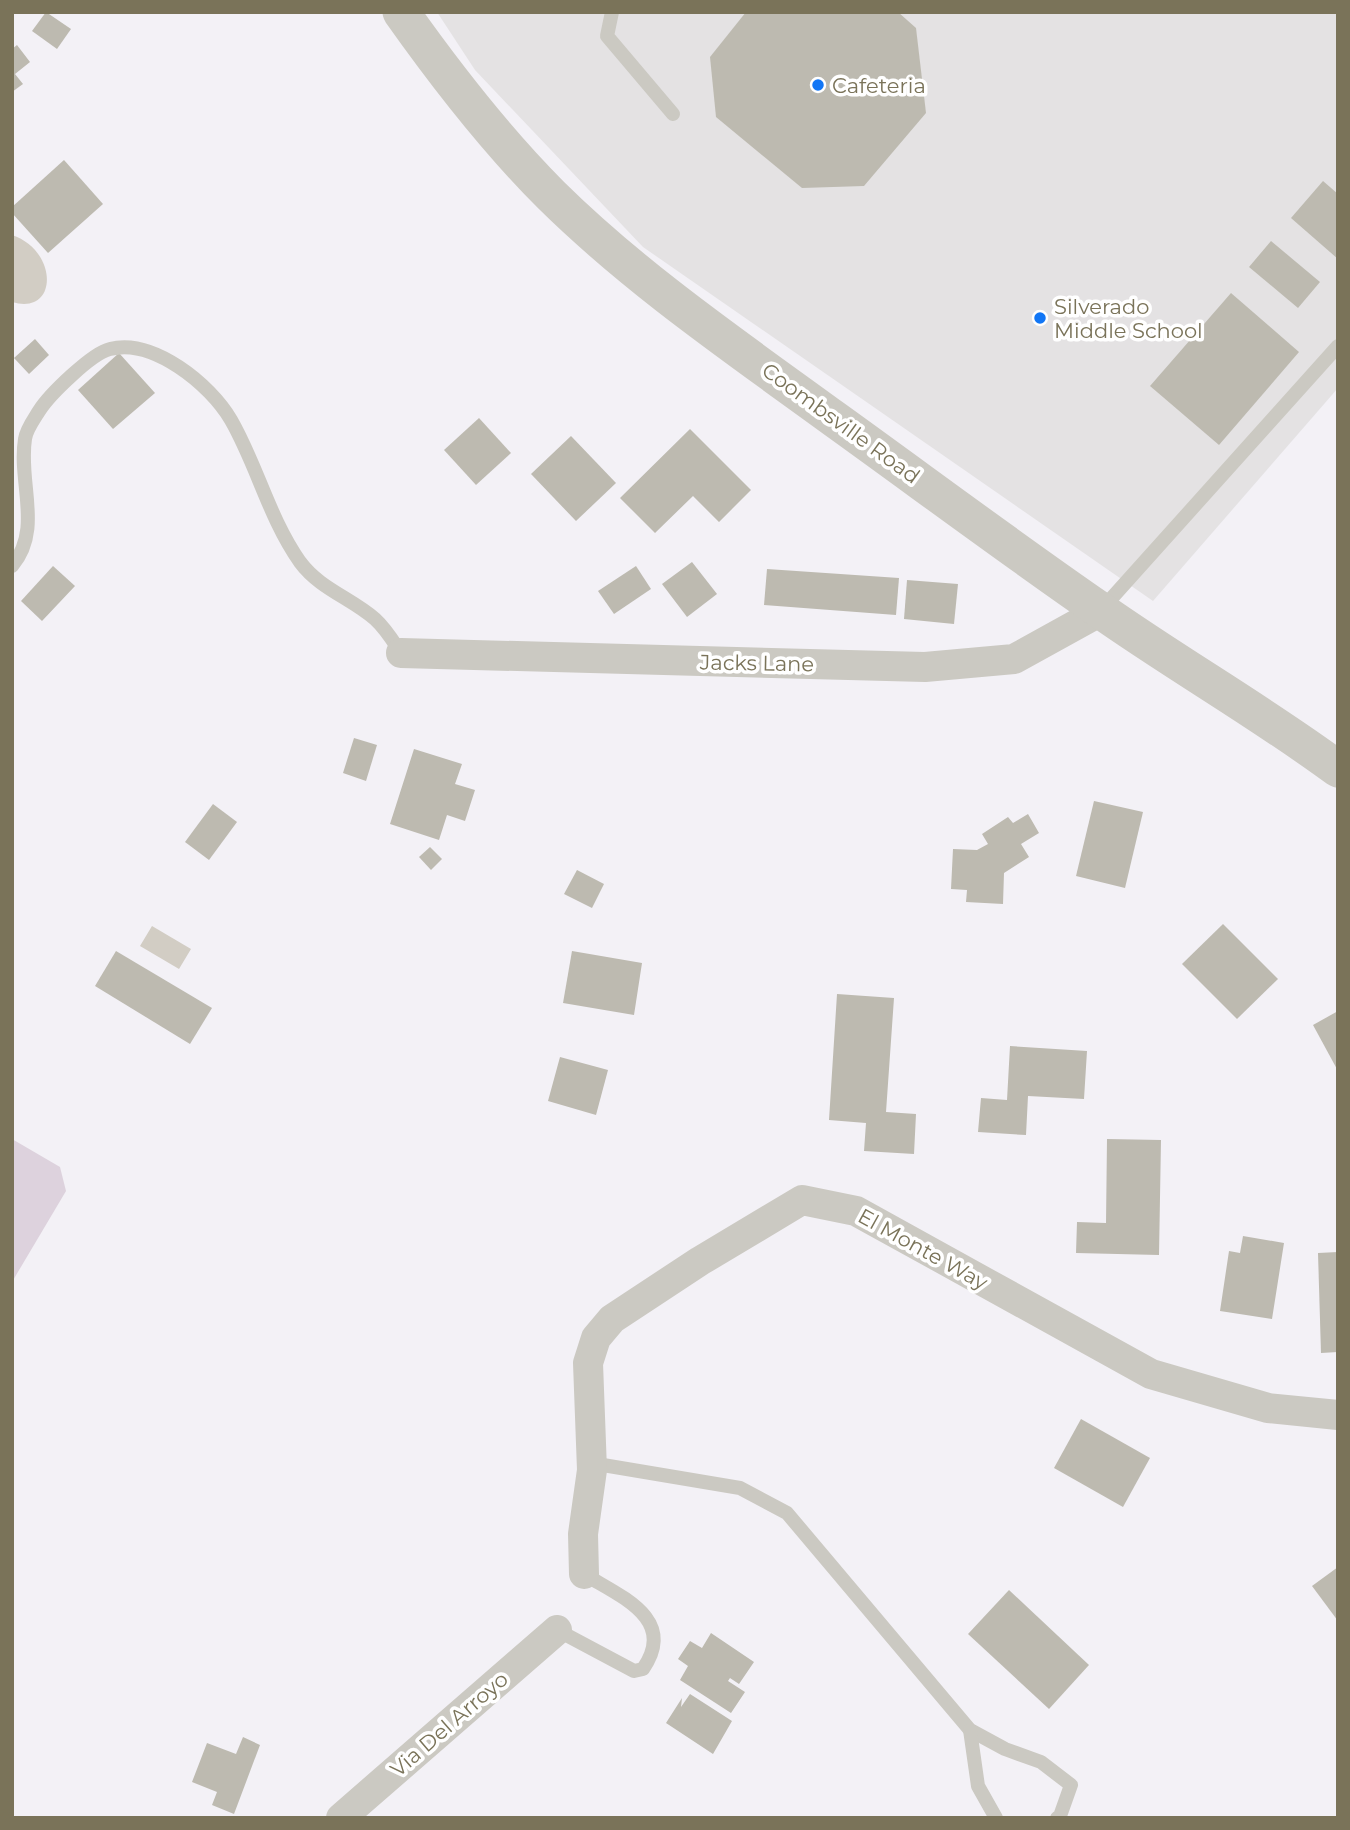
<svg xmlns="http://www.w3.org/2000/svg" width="1350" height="1830" font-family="Montserrat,sans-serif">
<rect width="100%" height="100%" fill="#f3f1f6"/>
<path fill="#e4e2e3" d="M437 12H1338V388L1153 601 643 247 475 70Z"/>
<path fill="#ddd2dd" d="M12 1139 60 1167 66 1191 12 1282Z"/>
<g fill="#d2cdc4">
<path d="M12 235C59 251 58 316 12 302Z"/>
<path d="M152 926 191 949 179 969 140 946Z"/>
</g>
<g fill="#bdbab0">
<path d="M46 12 71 29 57 49 32 31Z"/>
<path d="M746 12H898L916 28 926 113 864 186 802 188 716 117 710 57Z"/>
<path d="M17 45 30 62 15 74 23 84 12 92V49Z"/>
<path d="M64 160 103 204 48 253 12 213V207Z"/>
<path d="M1323 181 1338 194V259L1291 218Z"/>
<path d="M1271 241 1320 282 1298 308 1249 267Z"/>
<path d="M1231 293 1299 352 1219 445 1150 386Z"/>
<path d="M35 339 49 355 29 374 14 358Z"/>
<path d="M119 353 155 393 113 429 78 390Z"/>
<path d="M479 418 511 453 476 485 444 450Z"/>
<path d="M690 429 751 490 719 522 693 496 655 533 620 498Z"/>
<path d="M571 436 616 483 576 521 531 474Z"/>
<path d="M692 562 717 594 687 617 662 584Z"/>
<path d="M53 566 75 586 42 621 21 601Z"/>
<path d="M636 566 651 589 614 614 598 591Z"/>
<path d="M767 569 899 578 896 615 764 605Z"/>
<path d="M907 580 958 584 954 624 904 619Z"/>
<path d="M354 738 377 745 366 781 343 773Z"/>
<path d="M414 749 462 764 455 784 475 790 465 821 447 815 439 840 390 824Z"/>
<path d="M1094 801 1143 812 1125 888 1076 876Z"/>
<path d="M213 804 237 822 209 860 185 842Z"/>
<path d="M1028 814 1039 833 1021 844 1029 857 1004 873 1003 904 966 902 967 890 951 889 953 849 977 850 988 844 982 834 1008 817 1013 823Z"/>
<path d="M430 847 442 859 431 870 419 857Z"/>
<path d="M577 870 604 884 592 908 564 894Z"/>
<path d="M1223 924 1278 979 1237 1019 1182 964Z"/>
<path d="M116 951 212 1008 190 1044 95 986Z"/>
<path d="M572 951 642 963 634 1015 563 1003Z"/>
<path d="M837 994 894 998 886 1112 916 1114 914 1154 864 1151 866 1123 829 1120Z"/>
<path d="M1338 1011V1071L1313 1025Z"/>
<path d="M1010 1046 1087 1051 1084 1099 1028 1096 1026 1135 978 1132 981 1098 1007 1100Z"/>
<path d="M560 1057 608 1070 596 1115 548 1101Z"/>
<path d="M1107 1139 1161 1140 1159 1255 1076 1253 1077 1222 1106 1223Z"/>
<path d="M1243 1236 1284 1243 1272 1319 1220 1311 1229 1251 1240 1253Z"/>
<path d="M1338 1252V1352L1321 1353 1318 1253Z"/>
<path d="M1081 1419 1150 1458 1123 1507 1054 1468Z"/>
<path d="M1338 1567V1621L1312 1586Z"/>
<path d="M1009 1590 1089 1665 1049 1709 968 1634Z"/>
<path d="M711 1633 754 1662 739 1684 730 1678 728 1681 745 1692 731 1713 680 1680 688 1666 678 1659 690 1641 702 1648Z"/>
<path d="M690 1694 732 1721 713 1754 666 1723 682 1698 681 1707Z"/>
<path d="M243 1737 260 1745 234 1814 212 1805 217 1792 192 1782 207 1743 236 1754Z"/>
</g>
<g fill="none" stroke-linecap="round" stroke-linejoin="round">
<g stroke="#cbc9c2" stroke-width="14">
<path d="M612 12 607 36 673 114"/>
<path d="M12 566C43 529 18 483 25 439 26 430 34 419 39 411 49 395 92 353 110 349 153 338 210 384 231 420 257 465 269 518 300 562 320 589 351 598 375 619 386 629 393 641 401 653"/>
<path d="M1101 610 1338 346"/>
<path d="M591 1463 740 1488 787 1513 970 1730 1005 1749 1041 1762 1071 1785 1060 1816 1057 1818"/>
<path d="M557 1630 634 1671 643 1669C678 1618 619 1596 584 1574"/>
<path d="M970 1730 978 1786 996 1818"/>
</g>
<g stroke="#cbc9c2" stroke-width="30">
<path d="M401 653 925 667 1014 659 1101 611"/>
<path d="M584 1574 583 1534 592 1470 588 1363 596 1338 612 1319 700 1261 802 1200 856 1211 1151 1374 1268 1408 1338 1415"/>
<path d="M341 1818 557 1630"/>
</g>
<path stroke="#cbc9c2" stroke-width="37" d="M401 12C447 77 495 139 551 195 636 279 737 348 833 418 922 482 1010 548 1100 610 1178 665 1261 712 1338 769"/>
</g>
<g fill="#1276f5" stroke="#fff" stroke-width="2.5">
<circle cx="818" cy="85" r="7"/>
<circle cx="1040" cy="318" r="7"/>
</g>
<g text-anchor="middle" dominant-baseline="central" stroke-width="7" stroke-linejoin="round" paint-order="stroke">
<g font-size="21" fill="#7a7359" stroke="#fff" text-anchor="start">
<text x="832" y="85">Cafeteria</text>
<text x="1054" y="306">Silverado<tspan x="1054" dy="24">Middle School</tspan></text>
</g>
<g font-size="21" fill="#7a7359" stroke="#fff">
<text transform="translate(841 423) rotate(36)">Coombsville Road</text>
<text transform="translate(757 663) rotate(1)">Jacks Lane</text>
<text transform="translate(923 1249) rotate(29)">El Monte Way</text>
<text transform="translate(449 1724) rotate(-41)">Via Del Arroyo</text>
</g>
</g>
<rect width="1350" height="1830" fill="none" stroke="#7a7359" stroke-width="28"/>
</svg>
